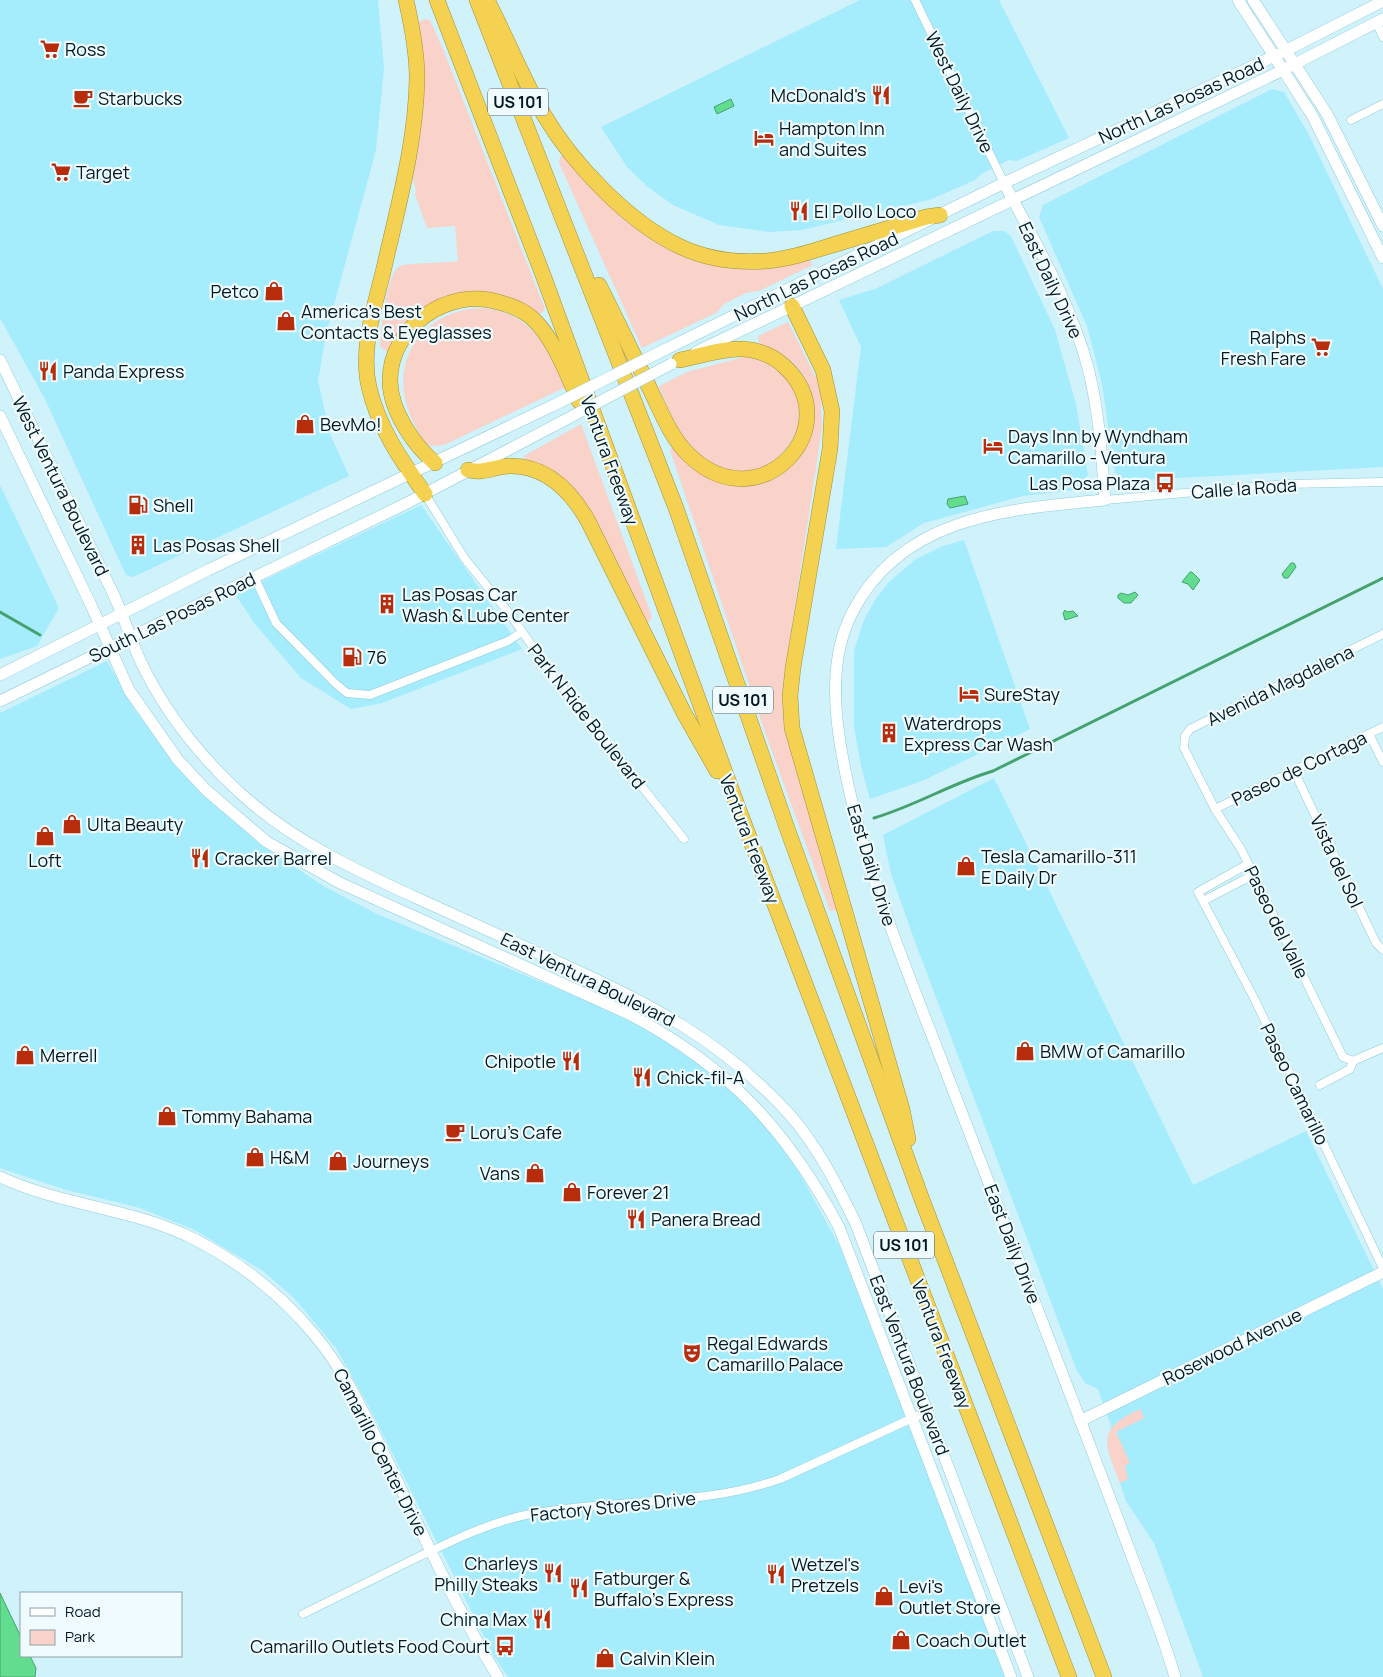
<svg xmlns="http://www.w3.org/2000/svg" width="1383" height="1677" font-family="Manrope,sans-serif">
<rect width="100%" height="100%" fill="#cff2fb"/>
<g fill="#a5ecfd">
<path d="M0 0H378L384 68 376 150 326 334 318 381 330 434 349 476 133 577 126 575 45 399 0 318Z"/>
<path d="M860 0H999L1069 138 1017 161 1009 160 981 174 975 180 932 199 802 230 769 232 719 225 673 205 648 187 627 167 601 127Z"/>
<path d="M1272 89 1284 92 1308 133 1383 289V467L1123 481 1115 472 1102 384 1087 326 1039 217 1043 205Z"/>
<path d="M993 231H1004L1011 236 1055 330 1076 404 1088 475 1075 490 1023 496 924 523 886 547 836 549 861 347 839 300 875 289Z"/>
<path d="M0 485 59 608 37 646 0 659Z"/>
<path d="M421 505 522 649 382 703 351 709 301 678 255 624 235 594Z"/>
<path d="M964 540 1030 729 922 781 870 799 861 766 854 727V651L864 620 875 600 890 581 916 559 943 546Z"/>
<path d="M107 661 134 709 190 781 258 843 325 887 377 914 592 1003 649 1031 691 1059 735 1094 773 1135 800 1174 840 1247 1006 1677H508L494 1656 368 1405 336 1348 294 1298 263 1271 193 1229 140 1208 63 1189 0 1168V713Z"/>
<path d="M994 778 1193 1185 1306 1131 1383 1289V1677H1203L1154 1543 1126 1501 1107 1444 1111 1426 1098 1389 1085 1383 1077 1371 914 939 891 874 883 835Z"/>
</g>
<g fill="#f9d2c9">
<path d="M424 19 430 20 443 49 545 309 542 313 535 315 456 295 392 354 380 347C381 332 386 272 400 266 405 263 447 263 458 261L455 226 427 228 415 194 416 189 413 180 425 79 418 23Z"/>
<path d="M564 155 656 240 780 266 810 260 813 265 759 291 746 293 724 304 716 313 642 348 559 163 560 157Z"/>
<path d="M480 308C530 311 547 346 566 387L444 445 431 446C420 440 417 429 412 419 386 364 420 311 480 308Z"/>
<path d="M788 322 817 380 821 398 822 428 785 670 839 910 830 911 766 735 670 450 676 446 691 464 776 476C787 469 798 461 804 450 816 428 816 391 800 371 790 357 775 350 759 344L758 336Z"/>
<path d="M748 356C861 389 764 528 691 446 676 429 667 407 659 386L687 372Z"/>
<path d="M581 424 650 611 652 618 649 622H646L593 516 527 462 524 456Z"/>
<path d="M1140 1409 1144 1418 1116 1432 1130 1463 1125 1466 1128 1479 1120 1483C1105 1443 1095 1430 1140 1409Z"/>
</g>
<g fill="#62dd90" stroke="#45a26e">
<path d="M731 99 734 106 717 114 714 107Z"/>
<path d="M965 496 968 504 950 508 947 504 948 499Z"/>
<path d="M1291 563H1294L1296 567 1288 578H1284L1282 574Z"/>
<path d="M1190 572H1192L1200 580 1193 590 1188 584 1182 582Z"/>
<path d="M1135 592 1138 595 1131 603H1124L1118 598V595L1121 593 1128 595Z"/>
<path d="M1065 610 1067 612 1073 611 1078 616 1065 620 1063 613Z"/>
<path d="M0 1593 21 1637V1656H30L36 1668 35 1677H0Z"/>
</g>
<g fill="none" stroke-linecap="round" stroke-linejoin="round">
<g stroke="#45a26e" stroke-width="3">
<path d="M0 612 40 635"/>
<path d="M874 818C915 806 952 783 993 771L1383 578"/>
</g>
<defs>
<g id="street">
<path d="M915 0 1004 183"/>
<path d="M1376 22 1383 37"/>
<path d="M1351 120 1383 104"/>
<path d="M425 494 465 559 509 613 554 677 684 839"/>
<path d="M1105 500 1287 484 1383 482"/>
<path d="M254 576 276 623 336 684 347 693 370 695 508 641 522 632"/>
<path d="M1369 734 1383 762"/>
<path d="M1294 771 1376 943 1383 950"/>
<path d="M1215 809 1383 727"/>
<path d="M1248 864 1198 892 1255 1000 1383 1268"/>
<path d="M1203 901 1253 875"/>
<path d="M1353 1061 1343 1057 1241 849 1215 809 1184 748 1185 736 1190 729 1383 634"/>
<path d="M1353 1061 1383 1048"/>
<path d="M1320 1085 1350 1069 1353 1061"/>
<path d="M303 1614C339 1596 376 1578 412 1560 448 1543 483 1525 521 1516 607 1498 697 1508 780 1479L928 1411"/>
</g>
<g id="secondary">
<path d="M1238 0 1312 115 1383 258"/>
<path d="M1253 0 1327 114 1383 226"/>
<path d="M1004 183C1035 242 1071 303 1088 368 1099 410 1102 457 1105 500 1008 509 901 516 852 613 829 658 834 713 843 760 862 861 901 956 938 1051 988 1182 1039 1312 1089 1443 1107 1490 1124 1536 1142 1583 1154 1614 1166 1645 1175 1677"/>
<path d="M668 348 1004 183 1285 51 1383 1"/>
<path d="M696 352 1283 70 1383 19"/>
<path d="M0 360C36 434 72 509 108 583 121 608 129 635 140 660 163 709 199 755 239 792 291 840 355 870 419 899 465 920 511 941 558 962 650 1004 721 1039 790 1115 818 1147 837 1185 856 1224L1028 1677"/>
<path d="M0 416 91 605 129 690 178 760 206 790 267 842 340 883 629 1014C728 1066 786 1129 839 1227L1011 1677"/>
<path d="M0 675 208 570 554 405"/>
<path d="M0 701 407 503 563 421"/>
<path d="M0 1177C62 1206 133 1208 194 1239 239 1262 279 1293 312 1332 345 1370 366 1417 388 1462 423 1534 456 1608 498 1677"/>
<path d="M1080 1421 1383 1272"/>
</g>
<g id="highway">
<path d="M406 0C412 26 417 52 417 78 416 143 398 206 384 268 375 306 360 348 369 387 378 427 402 461 425 494"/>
<path d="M437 0 543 275 740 813 1069 1677"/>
<path d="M477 0 676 508 787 828 921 1197 1104 1677"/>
<path d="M487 0C507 38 522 78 544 115 573 164 629 223 681 247 707 259 738 263 766 261 790 259 813 251 836 244 866 235 896 226 926 217L940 215"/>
<path d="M599 285C616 319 633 353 649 387 660 409 670 437 689 455 760 524 850 426 784 366 773 356 759 350 743 349 723 348 700 356 680 360"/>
<path d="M792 306 823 370 832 411 830 449 793 668 790 696 792 728 902 1109 908 1139"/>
<path d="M435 463C414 445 391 412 390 382 389 327 448 287 498 302 510 305 523 310 532 318 554 338 567 374 579 401"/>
<path d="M468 470C485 474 492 467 509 466 546 465 571 491 588 521L684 713 717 771"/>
</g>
</defs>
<use href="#street" stroke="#90ccda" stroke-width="9"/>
<use href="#secondary" stroke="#90ccda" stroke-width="12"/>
<use href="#highway" stroke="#9f913f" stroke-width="16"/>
<use href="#street" stroke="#fff" stroke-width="8"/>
<use href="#secondary" stroke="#fff" stroke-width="11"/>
<use href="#highway" stroke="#f4d150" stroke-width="15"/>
<defs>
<g id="secondary-bridge">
<path d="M554 405 668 348"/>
<path d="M563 421 671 364"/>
</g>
</defs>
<use href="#secondary-bridge" stroke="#90ccda" stroke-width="12" stroke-linecap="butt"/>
<use href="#secondary-bridge" stroke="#fff" stroke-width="11"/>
</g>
<defs>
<symbol id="supermarket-bare" viewBox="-9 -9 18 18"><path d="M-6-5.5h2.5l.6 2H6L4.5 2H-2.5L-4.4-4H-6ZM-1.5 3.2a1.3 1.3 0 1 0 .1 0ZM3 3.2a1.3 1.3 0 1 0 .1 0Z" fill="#b72c0b" stroke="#effbfe" stroke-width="2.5" paint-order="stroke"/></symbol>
<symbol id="restaurant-bare" viewBox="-9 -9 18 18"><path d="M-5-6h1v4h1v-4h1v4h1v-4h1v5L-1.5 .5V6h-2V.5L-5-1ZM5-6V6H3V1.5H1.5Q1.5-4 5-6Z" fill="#b72c0b" stroke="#effbfe" stroke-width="2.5" paint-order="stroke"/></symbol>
<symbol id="cafe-bare" viewBox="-9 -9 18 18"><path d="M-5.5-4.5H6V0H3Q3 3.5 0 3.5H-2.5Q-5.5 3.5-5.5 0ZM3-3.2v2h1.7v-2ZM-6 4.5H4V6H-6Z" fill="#b72c0b" stroke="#effbfe" stroke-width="2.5" paint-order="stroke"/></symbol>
<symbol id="hotel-bare" viewBox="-9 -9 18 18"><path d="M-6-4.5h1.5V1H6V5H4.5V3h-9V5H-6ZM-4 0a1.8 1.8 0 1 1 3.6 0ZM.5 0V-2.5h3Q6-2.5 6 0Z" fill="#b72c0b" stroke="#effbfe" stroke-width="2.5" paint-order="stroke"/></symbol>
<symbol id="shop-bare" viewBox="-9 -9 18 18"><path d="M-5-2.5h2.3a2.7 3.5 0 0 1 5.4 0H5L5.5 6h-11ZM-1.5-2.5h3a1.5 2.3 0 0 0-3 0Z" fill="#b72c0b" stroke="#effbfe" stroke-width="2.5" paint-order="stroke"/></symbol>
<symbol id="bus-bare" viewBox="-9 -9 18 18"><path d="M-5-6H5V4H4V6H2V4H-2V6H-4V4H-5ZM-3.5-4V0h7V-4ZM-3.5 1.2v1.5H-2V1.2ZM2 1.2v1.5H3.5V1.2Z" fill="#b72c0b" stroke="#effbfe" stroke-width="2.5" paint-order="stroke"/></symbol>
<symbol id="fuel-bare" viewBox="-9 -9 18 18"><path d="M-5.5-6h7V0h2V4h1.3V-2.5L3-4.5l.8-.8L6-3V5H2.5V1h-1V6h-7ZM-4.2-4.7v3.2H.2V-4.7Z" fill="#b72c0b" stroke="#effbfe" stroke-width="2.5" paint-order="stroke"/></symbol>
<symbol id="building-bare" viewBox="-9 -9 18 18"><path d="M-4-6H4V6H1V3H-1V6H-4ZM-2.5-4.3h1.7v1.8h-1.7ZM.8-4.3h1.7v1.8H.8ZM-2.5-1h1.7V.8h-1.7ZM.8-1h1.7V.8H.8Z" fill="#b72c0b" stroke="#effbfe" stroke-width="2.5" paint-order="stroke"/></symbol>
<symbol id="theatre-bare" viewBox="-9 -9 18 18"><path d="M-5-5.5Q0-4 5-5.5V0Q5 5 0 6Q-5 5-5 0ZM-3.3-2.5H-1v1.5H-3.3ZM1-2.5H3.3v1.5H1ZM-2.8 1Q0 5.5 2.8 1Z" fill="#b72c0b" stroke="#effbfe" stroke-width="2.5" paint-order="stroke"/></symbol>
</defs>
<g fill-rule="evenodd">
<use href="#supermarket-bare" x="36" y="35" width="28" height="28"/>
<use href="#restaurant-bare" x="867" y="81" width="28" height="28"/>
<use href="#cafe-bare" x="69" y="84" width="28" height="28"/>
<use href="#hotel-bare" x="750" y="124" width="28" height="28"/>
<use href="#supermarket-bare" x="47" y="158" width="28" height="28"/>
<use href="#restaurant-bare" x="785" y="197" width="28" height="28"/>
<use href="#shop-bare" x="260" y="277" width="28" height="28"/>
<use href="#shop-bare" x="272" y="307" width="28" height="28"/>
<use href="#supermarket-bare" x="1307" y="333" width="28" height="28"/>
<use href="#restaurant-bare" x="34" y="357" width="28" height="28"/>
<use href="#shop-bare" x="291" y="410" width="28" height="28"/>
<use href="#hotel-bare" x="979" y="432" width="28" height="28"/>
<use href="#bus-bare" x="1151" y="469" width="28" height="28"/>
<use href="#fuel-bare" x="124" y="491" width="28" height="28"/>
<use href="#building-bare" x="124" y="531" width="28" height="28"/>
<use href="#building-bare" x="373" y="590" width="28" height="28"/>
<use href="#fuel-bare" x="338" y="643" width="28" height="28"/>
<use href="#hotel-bare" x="955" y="680" width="28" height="28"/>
<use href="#building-bare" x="875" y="719" width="28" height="28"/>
<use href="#shop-bare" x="58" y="810" width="28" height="28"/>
<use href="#shop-bare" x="31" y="822" width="28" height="28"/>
<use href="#restaurant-bare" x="186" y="844" width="28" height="28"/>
<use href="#shop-bare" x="952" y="852" width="28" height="28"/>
<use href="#shop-bare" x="1011" y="1037" width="28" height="28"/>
<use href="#shop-bare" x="11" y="1041" width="28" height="28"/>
<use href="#restaurant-bare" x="557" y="1047" width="28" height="28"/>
<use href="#restaurant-bare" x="628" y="1063" width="28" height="28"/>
<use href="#shop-bare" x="153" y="1102" width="28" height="28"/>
<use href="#cafe-bare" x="441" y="1118" width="28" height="28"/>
<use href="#shop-bare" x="241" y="1143" width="28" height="28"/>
<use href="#shop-bare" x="324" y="1147" width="28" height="28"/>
<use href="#shop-bare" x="521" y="1159" width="28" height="28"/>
<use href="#shop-bare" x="558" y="1178" width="28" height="28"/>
<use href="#restaurant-bare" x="622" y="1205" width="28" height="28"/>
<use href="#theatre-bare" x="678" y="1339" width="28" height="28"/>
<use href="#restaurant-bare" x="539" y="1559" width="28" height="28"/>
<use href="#restaurant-bare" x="762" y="1560" width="28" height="28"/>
<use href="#restaurant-bare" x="565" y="1574" width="28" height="28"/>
<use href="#shop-bare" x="870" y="1582" width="28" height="28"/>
<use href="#restaurant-bare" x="528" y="1605" width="28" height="28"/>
<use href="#shop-bare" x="887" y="1626" width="28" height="28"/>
<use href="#bus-bare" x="491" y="1632" width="28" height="28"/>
<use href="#shop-bare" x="591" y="1644" width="28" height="28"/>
</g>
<g text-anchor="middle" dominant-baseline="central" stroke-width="4.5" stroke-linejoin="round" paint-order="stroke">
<g fill="#effbfe" stroke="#495e62" stroke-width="1">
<rect x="488" y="88.5" width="60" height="27" rx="4"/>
<rect x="713" y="686.5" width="60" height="27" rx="4"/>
<rect x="874" y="1231.5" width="60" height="27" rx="4"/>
</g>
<g font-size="16" font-weight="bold" fill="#021a1f">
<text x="518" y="102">US 101</text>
<text x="743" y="700">US 101</text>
<text x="904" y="1245">US 101</text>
</g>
<g font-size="18" fill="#021a1f" stroke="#effbfe" text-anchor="start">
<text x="65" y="49">Ross</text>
<text x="866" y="95" text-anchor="end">McDonald's</text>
<text x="98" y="98">Starbucks</text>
<text x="779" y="128">Hampton Inn<tspan x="779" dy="21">and Suites</tspan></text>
<text x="76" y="172">Target</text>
<text x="814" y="211">El Pollo Loco</text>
<text x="259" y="291" text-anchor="end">Petco</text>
<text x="301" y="311">America's Best<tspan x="301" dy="21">Contacts &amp; Eyeglasses</tspan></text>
<text x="1306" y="337" text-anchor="end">Ralphs<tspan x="1306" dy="21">Fresh Fare</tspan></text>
<text x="63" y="371">Panda Express</text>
<text x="320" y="424">BevMo!</text>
<text x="1008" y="436">Days Inn by Wyndham<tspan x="1008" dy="21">Camarillo - Ventura</tspan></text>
<text x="1150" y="483" text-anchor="end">Las Posa Plaza</text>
<text x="153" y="505">Shell</text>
<text x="153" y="545">Las Posas Shell</text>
<text x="402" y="594">Las Posas Car<tspan x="402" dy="21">Wash &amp; Lube Center</tspan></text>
<text x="367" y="657">76</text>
<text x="984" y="694">SureStay</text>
<text x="904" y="723">Waterdrops<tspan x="904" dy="21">Express Car Wash</tspan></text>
<text x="87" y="824">Ulta Beauty</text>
<text x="981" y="856">Tesla Camarillo-311<tspan x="981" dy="21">E Daily Dr</tspan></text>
<text x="215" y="858">Cracker Barrel</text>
<text x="45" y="860" text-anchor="middle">Loft</text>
<text x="1040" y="1051">BMW of Camarillo</text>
<text x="40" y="1055">Merrell</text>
<text x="556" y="1061" text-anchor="end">Chipotle</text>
<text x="657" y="1077">Chick-fil-A</text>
<text x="182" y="1116">Tommy Bahama</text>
<text x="470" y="1132">Loru's Cafe</text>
<text x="270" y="1157">H&amp;M</text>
<text x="353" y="1161">Journeys</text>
<text x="520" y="1173" text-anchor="end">Vans</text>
<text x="587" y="1192">Forever 21</text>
<text x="651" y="1219">Panera Bread</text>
<text x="707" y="1343">Regal Edwards<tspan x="707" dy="21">Camarillo Palace</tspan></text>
<text x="538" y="1563" text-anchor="end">Charleys<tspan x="538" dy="21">Philly Steaks</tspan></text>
<text x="791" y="1564">Wetzel's<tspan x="791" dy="21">Pretzels</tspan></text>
<text x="594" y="1578">Fatburger &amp;<tspan x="594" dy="21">Buffalo's Express</tspan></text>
<text x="899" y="1586">Levi's<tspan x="899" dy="21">Outlet Store</tspan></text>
<text x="527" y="1619" text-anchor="end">China Max</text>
<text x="916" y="1640">Coach Outlet</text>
<text x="490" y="1646" text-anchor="end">Camarillo Outlets Food Court</text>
<text x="620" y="1658">Calvin Klein</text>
</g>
<g font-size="18" fill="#021a1f" stroke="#effbfe">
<text transform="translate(960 92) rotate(64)">West Daily Drive</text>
<text transform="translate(1181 100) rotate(-25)">North Las Posas Road</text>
<text transform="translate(816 276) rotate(-26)">North Las Posas Road</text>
<text transform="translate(1051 280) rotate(65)">East Daily Drive</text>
<text transform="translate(610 460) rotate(70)">Ventura Freeway</text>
<text transform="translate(61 486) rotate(64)">West Ventura Boulevard</text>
<text transform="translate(1244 488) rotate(-4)">Calle la Roda</text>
<text transform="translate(172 617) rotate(-26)">South Las Posas Road</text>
<text transform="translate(1280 685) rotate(-26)">Avenida Magdalena</text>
<text transform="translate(587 716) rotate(52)">Park N Ride Boulevard</text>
<text transform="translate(1299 768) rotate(-26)">Paseo de Cortaga</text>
<text transform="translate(750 839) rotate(69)">Ventura Freeway</text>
<text transform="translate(1337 861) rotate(65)">Vista del Sol</text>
<text transform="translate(872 865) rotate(73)">East Daily Drive</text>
<text transform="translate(1277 922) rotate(64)">Paseo del Valle</text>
<text transform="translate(588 979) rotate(26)">East Ventura Boulevard</text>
<text transform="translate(1295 1084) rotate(64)">Paseo Camarillo</text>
<text transform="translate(1013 1244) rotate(69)">East Daily Drive</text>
<text transform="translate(942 1344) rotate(69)">Ventura Freeway</text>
<text transform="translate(1232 1346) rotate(-26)">Rosewood Avenue</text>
<text transform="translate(910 1365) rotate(69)">East Ventura Boulevard</text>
<text transform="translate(381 1452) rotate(63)">Camarillo Center Drive</text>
<text transform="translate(613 1506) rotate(-6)">Factory Stores Drive</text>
</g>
</g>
<rect x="20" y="1592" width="162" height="65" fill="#effbfe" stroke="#90a1a5"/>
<rect x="30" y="1608" width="25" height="8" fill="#ffffff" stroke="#90a1a5"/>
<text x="65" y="1617" font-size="15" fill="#021a1f">Road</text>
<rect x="30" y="1630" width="25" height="15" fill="#f9d2c9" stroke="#90a1a5"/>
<text x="65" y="1642" font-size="15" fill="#021a1f">Park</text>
</svg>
